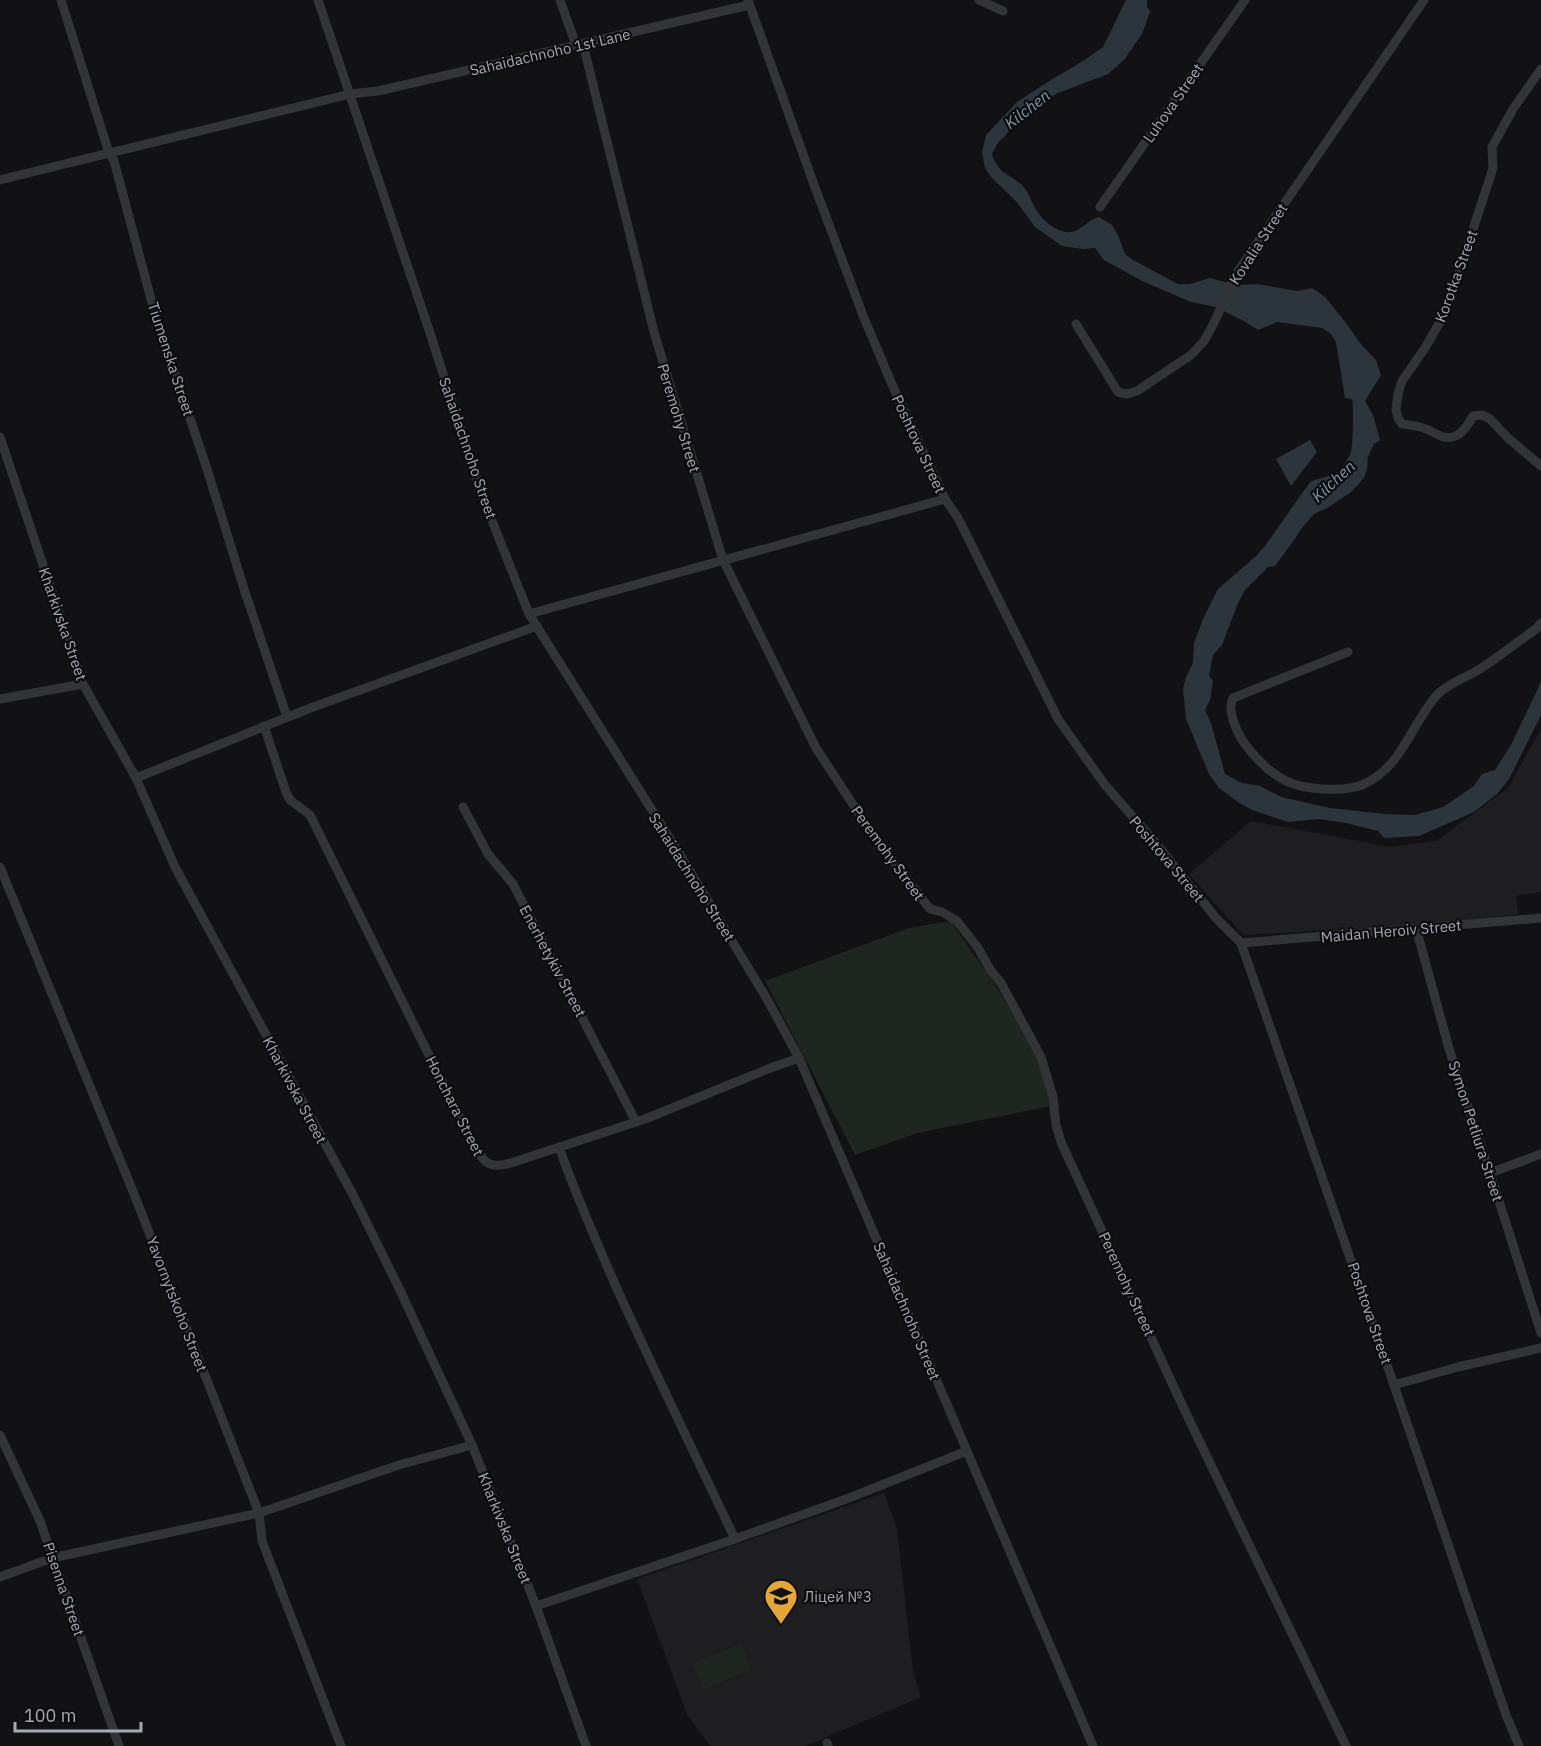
<svg xmlns="http://www.w3.org/2000/svg" width="1541" height="1746" font-family="'IBM Plex Sans',sans-serif">
<rect width="100%" height="100%" fill="#121214"/>
<g fill="#1e1e20">
<path d="M1541 729V892L1516 896 1518 914 1453 923 1243 935 1189 874 1251 821 1390 847 1436 841 1508 788Z"/>
<path d="M884 1493 897 1528 913 1671 921 1697 805 1746H710L687 1714 637 1579Z"/>
</g>
<g fill="#1f261f">
<path d="M951 921 999 991 1042 1065 1051 1106 917 1133 855 1155 765 981 909 928Z"/>
<path d="M741 1644 751 1669 703 1689 693 1664Z"/>
</g>
<g fill="#2c353b">
<path d="M1126 0H1147V7L1150 12 1142 34 1124 60 1108 74 1058 93 1034 106 1022 116 1012 126 1006 135 997 144 992 154C997 173 1010 174 1023 186 1028 192 1031 200 1034 206 1040 218 1053 230 1066 232 1080 234 1087 220 1099 217L1112 225 1118 235 1125 254 1133 260 1178 284H1190L1210 278 1236 285 1258 284 1297 291 1312 288 1325 297 1346 323 1360 343 1376 360 1381 375 1365 401 1373 415 1380 440 1374 444 1368 457 1367 469 1364 478 1351 492 1327 508 1314 514 1301 529 1294 540 1275 566 1268 567 1245 590 1238 603 1222 645 1213 655 1209 675 1213 681 1210 700 1205 710 1211 723 1225 774 1242 783 1260 786 1281 797 1330 808 1384 814 1415 815 1443 807 1474 786 1482 774 1495 770 1511 745 1541 682V715L1509 779 1498 793 1474 812 1419 836 1384 838 1378 831 1346 823 1319 819 1288 822 1252 810 1238 802 1219 788 1209 774 1186 719 1183 689 1186 677 1193 663 1194 643 1203 619 1218 589 1255 557 1265 546 1310 482C1320 477 1333 477 1341 469 1344 465 1349 457 1351 452 1353 443 1354 408 1352 399L1345 398 1336 342 1330 333 1322 328 1277 322 1258 330 1244 321 1216 307 1191 302 1142 281 1104 260 1095 248 1083 249 1062 246 1035 227 1016 201 992 178 985 168 982 152 986 135 1017 102 1046 83 1083 61 1103 47Z"/>
<path d="M1310 440 1317 452 1291 486 1276 459Z"/>
</g>
<g fill="none" stroke-linecap="round" stroke-linejoin="round">
<g stroke="#333438" stroke-width="9">
<path d="M61 0 109 153 114 161 155 314 207 469 245 592 287 717"/>
<path d="M318 0 429 330 483 498 529 614 677 850 767 999 799 1058 1093 1746"/>
<path d="M560 0 576 45"/>
<path d="M748 0 813 182 864 318 894 389 945 499 958 518 1058 719 1105 785 1155 842 1216 918 1241 943 1394 1385 1506 1715 1519 1746"/>
<path d="M979 0 1003 11"/>
<path d="M583 44 654 332 723 560 816 748 871 832 930 909 942 912 957 921 978 948 991 971 1001 983 1041 1057 1053 1097 1056 1125 1061 1142 1184 1409 1346 1746"/>
<path d="M1541 69 1513 109 1492 147 1493 168 1451 297 1440 322 1425 348 1402 381 1398 394 1396 409 1398 418 1402 424C1410 425 1419 426 1426 429 1432 431 1438 436 1444 437 1459 440 1467 427 1473 416L1482 415 1490 419 1508 438 1541 466"/>
<path d="M0 180 350 94 378 91 749 5"/>
<path d="M1100 207 1245 0"/>
<path d="M1076 324 1118 392 1127 394 1137 391 1191 355 1204 341 1213 325 1236 274 1424 0"/>
<path d="M0 437 83 684 136 778 175 867 353 1195 398 1286 472 1445 536 1606 586 1746"/>
<path d="M529 614 945 499"/>
<path d="M1348 652 1233 698C1226 712 1239 737 1248 748 1259 762 1270 773 1286 781 1305 790 1342 792 1362 785 1374 780 1386 770 1394 760 1410 740 1420 714 1437 695 1448 683 1466 678 1480 669 1499 657 1517 642 1536 629L1541 623"/>
<path d="M0 699 83 684"/>
<path d="M264 726 286 792 290 800 310 815 474 1146C485 1164 490 1169 511 1163L645 1119 773 1067 799 1058"/>
<path d="M136 778 313 707 537 626"/>
<path d="M463 807 488 854 513 884 636 1122"/>
<path d="M0 867 134 1194 259 1513 262 1541 341 1746"/>
<path d="M1416 928 1450 1052 1490 1173 1541 1333"/>
<path d="M1241 943 1541 918"/>
<path d="M559 1147C576 1196 597 1243 618 1291 656 1374 696 1457 735 1539"/>
<path d="M1490 1173 1541 1154"/>
<path d="M1394 1385 1458 1367 1541 1348"/>
<path d="M0 1435 40 1521 119 1746"/>
<path d="M0 1577 52 1558 259 1513 399 1465 472 1445"/>
<path d="M536 1606 735 1539 849 1498 967 1451"/>
<path d="M827 1743 828 1746"/>
</g>
</g>
<defs>
<symbol id="school-pin" viewBox="-11 -11 22 30"><path d="M0 17L-7.5 6A9.5 9.5 0 1 1 7.5 6Z" fill="#e5a639" stroke="#0d0d0f"/><path d="M0-5L7-2L0 1L-7-2ZM-4 1L0 2.5L4 1V4Q0 6-4 4Z" fill="#111"/></symbol>
</defs>
<g fill-rule="evenodd">
<use href="#school-pin" x="762" y="1577" width="38" height="52"/>
</g>
<g text-anchor="middle" dominant-baseline="central" stroke-width="4.5" stroke-linejoin="round" paint-order="stroke">
<g font-size="15" fill="#a5a9b3" stroke="#0d0d0f">
<text transform="translate(550 52) rotate(-13)">Sahaidachnoho 1st Lane</text>
<text transform="translate(1173 103) rotate(-55)">Luhova Street</text>
<text transform="translate(1258 244) rotate(-57)">Kovalia Street</text>
<text transform="translate(1456 276) rotate(-70)">Korotka Street</text>
<text transform="translate(171 359) rotate(72)">Tiumenska Street</text>
<text transform="translate(679 418) rotate(73)">Peremohy Street</text>
<text transform="translate(919 444) rotate(65)">Poshtova Street</text>
<text transform="translate(468 448) rotate(71)">Sahaidachnoho Street</text>
<text transform="translate(63 624) rotate(71)">Kharkivska Street</text>
<text transform="translate(888 853) rotate(54)">Peremohy Street</text>
<text transform="translate(1167 859) rotate(50)">Poshtova Street</text>
<text transform="translate(692 877) rotate(58)">Sahaidachnoho Street</text>
<text transform="translate(1391 931) rotate(-5)">Maidan Heroiv Street</text>
<text transform="translate(553 961) rotate(62)">Enerhetykiv Street</text>
<text transform="translate(295 1090) rotate(62)">Kharkivska Street</text>
<text transform="translate(455 1106) rotate(63)">Honchara Street</text>
<text transform="translate(1476 1131) rotate(72)">Symon Petliura Street</text>
<text transform="translate(1127 1284) rotate(65)">Peremohy Street</text>
<text transform="translate(177 1304) rotate(69)">Yavornytskoho Street</text>
<text transform="translate(907 1311) rotate(67)">Sahaidachnoho Street</text>
<text transform="translate(1370 1313) rotate(71)">Poshtova Street</text>
<text transform="translate(505 1528) rotate(68)">Kharkivska Street</text>
<text transform="translate(64 1589) rotate(71)">Pisenna Street</text>
</g>
<g font-size="15" fill="#a5a9b3" stroke="#0d0d0f" text-anchor="start">
<text x="804" y="1596">Ліцей №3</text>
</g>
<g font-size="16" font-style="italic" fill="#7d98ac" stroke="#0d0d0f">
<text transform="translate(1027 109) rotate(-38)">Kilchen</text>
<text transform="translate(1333 481) rotate(-43)">Kilchen</text>
</g>
</g>
<path d="M15 1722v9h126v-9" fill="none" stroke="#a5a9b3" stroke-width="3"/>
<text x="24" y="1722" font-size="18" fill="#a5a9b3" stroke="#0d0d0f" stroke-width="4.5" paint-order="stroke">100 m</text>
</svg>
